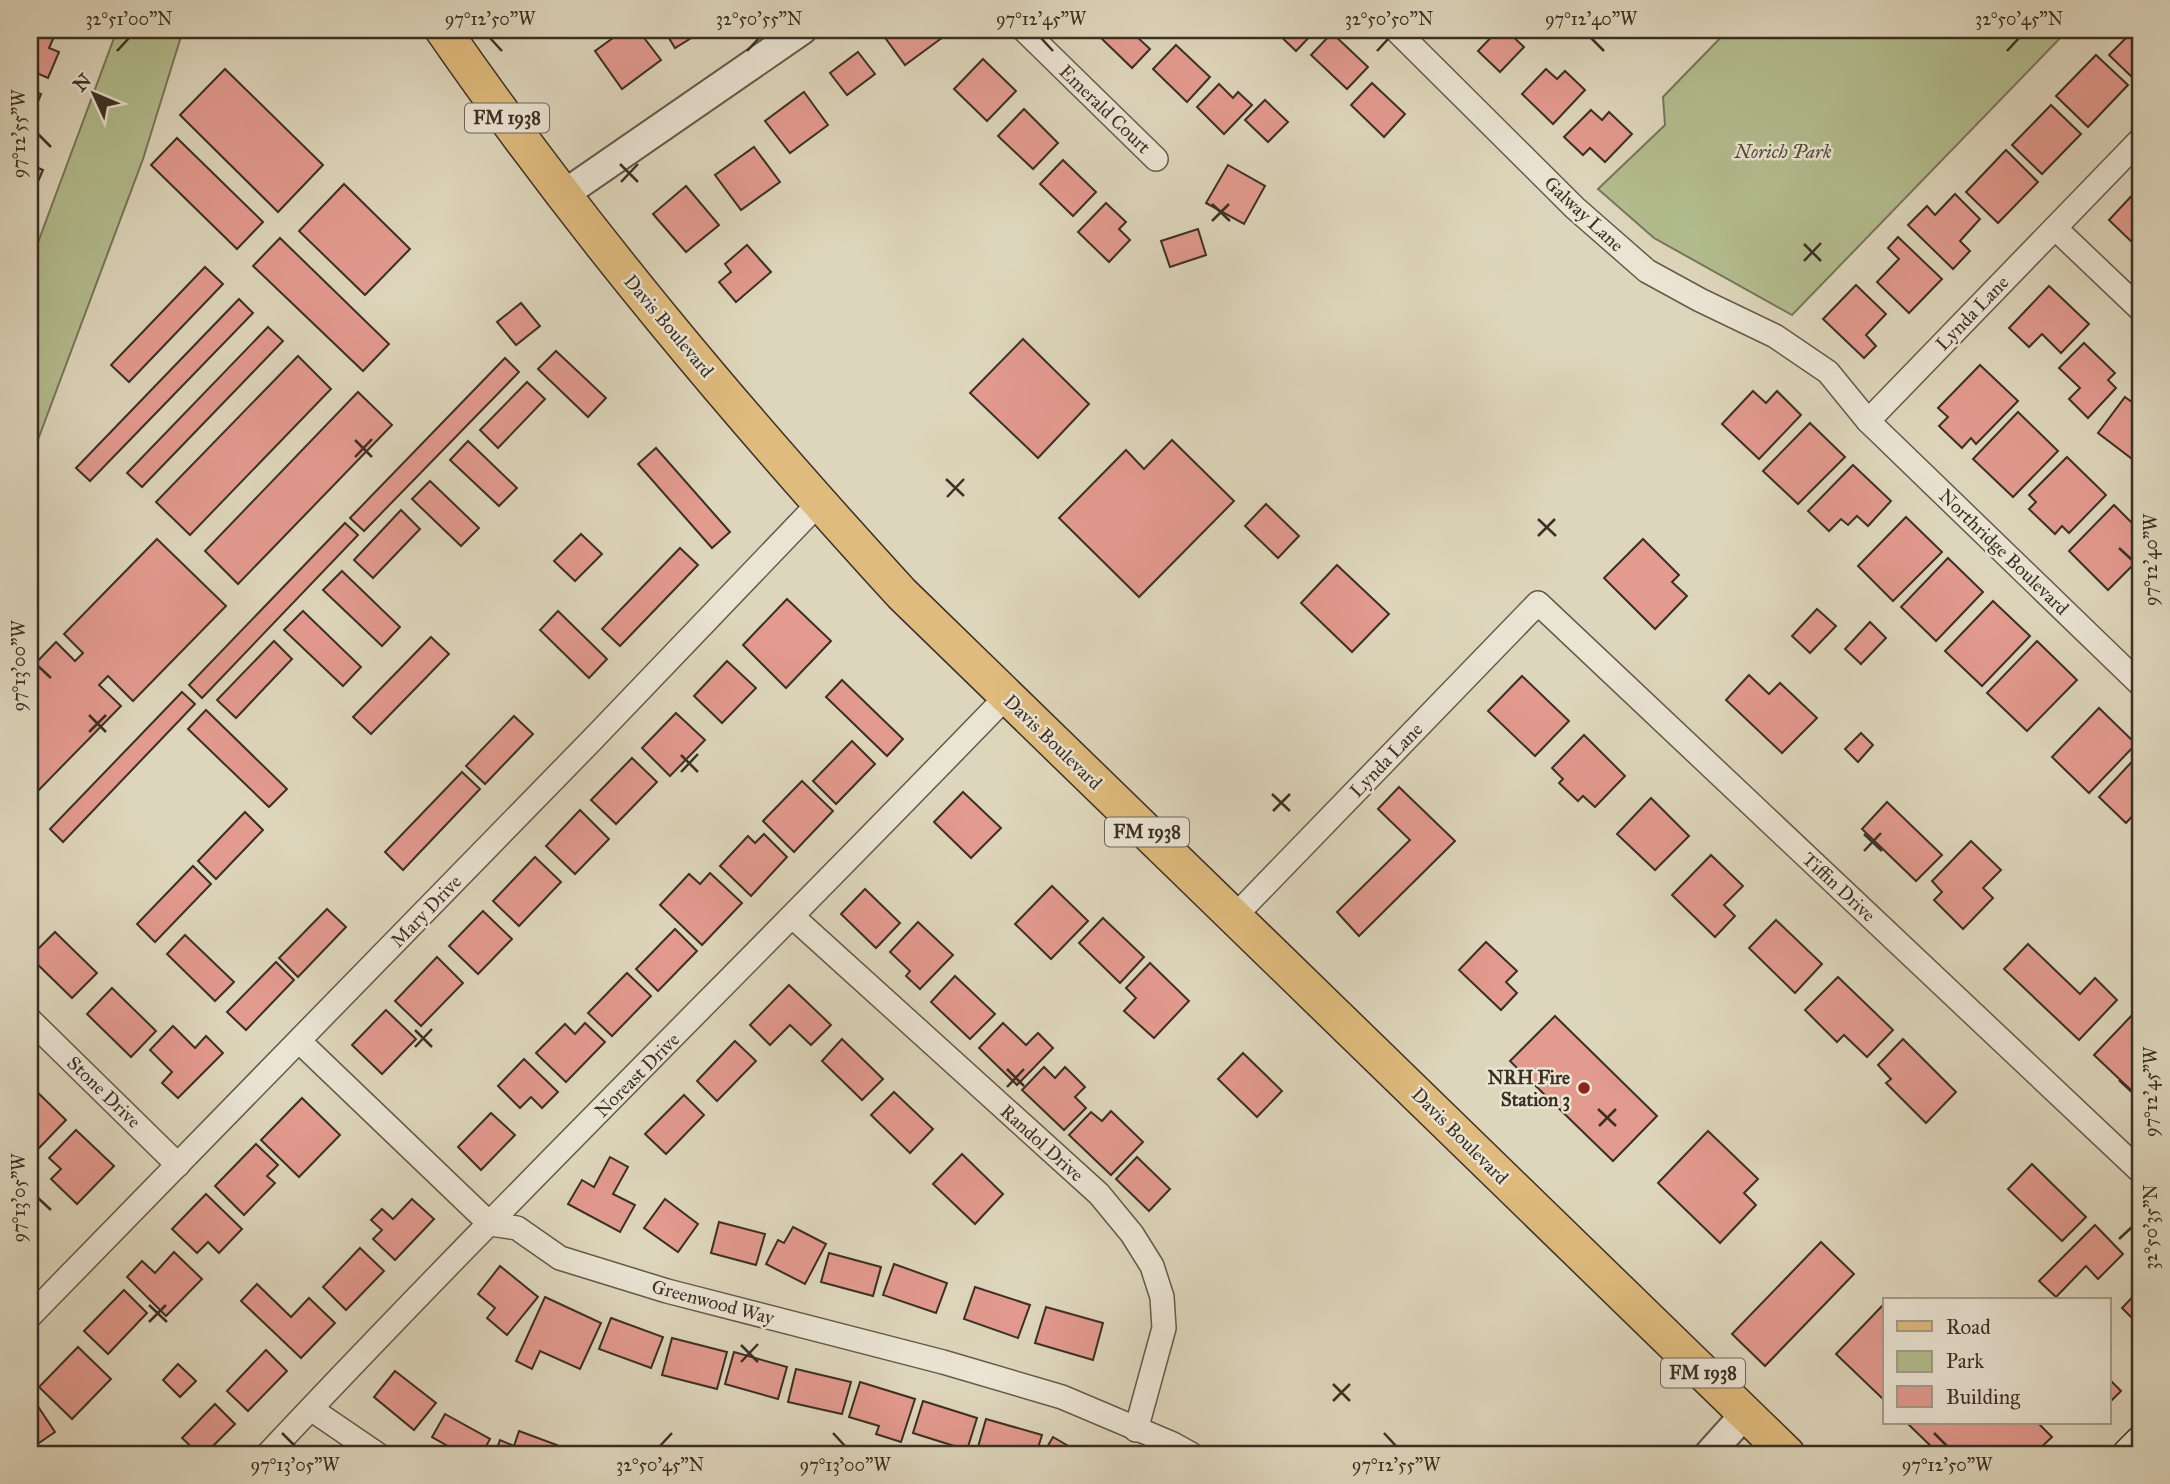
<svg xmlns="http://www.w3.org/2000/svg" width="2170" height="1484" font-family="'IM FELL Great Primer',serif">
<rect width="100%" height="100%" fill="#ded6bc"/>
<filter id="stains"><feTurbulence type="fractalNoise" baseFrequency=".00286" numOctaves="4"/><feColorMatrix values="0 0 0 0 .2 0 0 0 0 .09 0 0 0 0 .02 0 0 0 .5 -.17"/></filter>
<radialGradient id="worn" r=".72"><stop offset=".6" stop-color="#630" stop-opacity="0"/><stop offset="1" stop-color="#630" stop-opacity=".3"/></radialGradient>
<g fill="#b3bd8f" stroke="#77765a" stroke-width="2">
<path d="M117 30H183L143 159 30 461V264Z"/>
<path d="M1728 30H2068L1792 315 1654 238 1598 189 1665 125 1663 97Z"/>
</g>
<g fill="#e39a8f" stroke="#3b2f24" stroke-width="2">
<path d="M30 30H57L49 48 59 52 48 78 30 70Z"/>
<path d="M624 30H638L661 60 622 89 595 51Z"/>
<path d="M664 30H704L675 48Z"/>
<path d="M898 30H948L950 32 905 65 886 39Z"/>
<path d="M1105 30H1141L1136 36 1150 49 1132 68 1099 36Z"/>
<path d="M1274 30H1316L1296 51Z"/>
<path d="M1498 30H1506L1524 47 1500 72 1478 51Z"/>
<path d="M2120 30H2140V74L2135 80 2109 55 2127 37Z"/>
<path d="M1332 33 1368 67 1347 89 1311 55Z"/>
<path d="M1176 45 1210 77 1187 102 1153 69Z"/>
<path d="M858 52 875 74 847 95 830 73Z"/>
<path d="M2096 55 2128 85 2088 127 2056 96Z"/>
<path d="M983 59 1016 91 987 121 954 89Z"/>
<path d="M225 69 323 165 278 212 180 115Z"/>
<path d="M1546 69 1557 79 1565 71 1585 90 1553 124 1522 94Z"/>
<path d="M1372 83 1405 114 1384 137 1351 105Z"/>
<path d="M1219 84 1233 98 1238 92 1252 105 1224 134 1197 107Z"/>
<path d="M30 90 41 94 30 122Z"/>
<path d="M804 92 828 125 790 153 765 121Z"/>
<path d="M1265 100 1288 122 1268 142 1245 120Z"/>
<path d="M2051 105 2081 134 2042 174 2012 145Z"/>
<path d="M1024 109 1058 143 1033 169 998 136Z"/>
<path d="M1591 110 1602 120 1609 112 1632 134 1605 162 1590 148 1583 155 1564 137Z"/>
<path d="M177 138 263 222 237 249 151 165Z"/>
<path d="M754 147 780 182 741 210 715 175Z"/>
<path d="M2006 150 2038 182 1998 223 1966 192Z"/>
<path d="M1063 160 1096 192 1073 216 1040 184Z"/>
<path d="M30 164 43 170 31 198H30Z"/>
<path d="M1228 165 1265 186 1244 224 1206 203Z"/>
<path d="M344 184 410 249 365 295 299 231Z"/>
<path d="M686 186 719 225 686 252 653 214Z"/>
<path d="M2138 189 2140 191V250L2109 220Z"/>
<path d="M1955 194 1980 219 1960 241 1970 251 1953 269 1908 225 1927 206 1935 215Z"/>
<path d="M1106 203 1126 222 1119 229 1130 240 1109 262 1078 232Z"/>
<path d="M1198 229 1206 255 1170 267 1161 241Z"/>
<path d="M1898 237 1942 279 1909 313 1877 282 1899 259 1888 248Z"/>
<path d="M280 238 389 344 363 371 253 266Z"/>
<path d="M747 245 771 272 736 302 719 282 731 272 725 264Z"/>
<path d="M205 267 223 284 129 382 111 365Z"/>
<path d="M1856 285 1886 314 1866 335 1876 346 1864 358 1823 319Z"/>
<path d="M2049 286 2089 324 2061 353 2042 334 2029 347 2009 328Z"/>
<path d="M239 299 253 313 90 481 76 468Z"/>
<path d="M521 303 540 326 516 345 497 322Z"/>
<path d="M268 327 283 341 142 487 127 473Z"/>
<path d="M1023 339 1089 404 1038 458 970 393Z"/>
<path d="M2084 343 2115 373 2108 380 2116 388 2088 418 2069 399 2080 388 2059 368Z"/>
<path d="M556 351 606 398 588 417 538 369Z"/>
<path d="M298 356 331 389 190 535 156 502Z"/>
<path d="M505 358 519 372 364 531 350 518Z"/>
<path d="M1980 365 2018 401 1976 444 1971 438 1962 448 1939 426 1948 417 1938 408Z"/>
<path d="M527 382 545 399 498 448 480 430Z"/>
<path d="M1753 391 1766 403 1777 391 1801 415 1759 459 1722 424Z"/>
<path d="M358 392 392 425 238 584 205 551Z"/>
<path d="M2125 397 2140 408V465L2098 433Z"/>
<path d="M2018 412 2058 451 2013 497 1973 459Z"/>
<path d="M1810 423 1845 457 1798 504 1763 471Z"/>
<path d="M1172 440 1234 501 1139 597 1059 518 1126 450 1144 469Z"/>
<path d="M468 441 517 488 499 506 450 460Z"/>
<path d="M656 448 730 532 712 548 638 464Z"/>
<path d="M2067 457 2106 495 2069 533 2062 526 2055 534 2029 509 2036 502 2029 495Z"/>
<path d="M1853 465 1891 501 1868 526 1857 516 1848 525 1841 519 1829 531 1808 511Z"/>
<path d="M430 481 479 528 461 546 412 499Z"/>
<path d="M1266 504 1299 536 1278 558 1245 526Z"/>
<path d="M2114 505 2140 531V541L2136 545 2140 550V558L2108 590 2069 551Z"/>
<path d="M401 510 420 529 373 578 354 560Z"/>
<path d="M1906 517 1942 552 1893 601 1858 566Z"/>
<path d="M345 523 358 535 202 698 189 685Z"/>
<path d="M581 534 602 554 575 581 554 561Z"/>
<path d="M157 539 226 606 133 701 108 676 99 685 121 706 30 799V669L56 642 75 661 83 653 64 634Z"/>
<path d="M1643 539 1679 575 1672 582 1687 596 1655 629 1604 578Z"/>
<path d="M680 548 698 565 620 646 602 629Z"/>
<path d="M1948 558 1983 592 1936 641 1901 607Z"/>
<path d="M1337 565 1389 614 1352 652 1301 603Z"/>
<path d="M342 571 400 627 382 646 323 590Z"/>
<path d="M787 599 831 641 786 688 743 645Z"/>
<path d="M1993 601 2030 636 1982 686 1945 651Z"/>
<path d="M1817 609 1836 626 1810 653 1792 636Z"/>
<path d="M303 611 361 667 343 686 284 630Z"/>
<path d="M558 611 607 659 589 678 540 630Z"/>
<path d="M1870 622 1886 638 1861 664 1845 649Z"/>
<path d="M431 637 449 654 371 734 353 717Z"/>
<path d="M274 641 292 659 236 718 217 700Z"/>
<path d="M2037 641 2077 680 2027 731 1987 693Z"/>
<path d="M727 661 756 688 722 723 694 696Z"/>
<path d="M1749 675 1769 694 1780 683 1817 718 1782 753 1726 700Z"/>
<path d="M1522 676 1569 721 1535 756 1488 711Z"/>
<path d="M842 680 903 739 887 756 826 697Z"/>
<path d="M182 692 195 704 63 842 50 829Z"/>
<path d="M2099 708 2136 744 2089 793 2052 757Z"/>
<path d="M206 710 287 789 269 807 188 729Z"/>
<path d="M676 713 705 740 670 776 642 748Z"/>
<path d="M514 716 533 734 485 784 466 766Z"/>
<path d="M1861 733 1873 745 1858 762 1845 749Z"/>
<path d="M1584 735 1625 776 1595 807 1583 796 1578 801 1559 783 1563 779 1552 768Z"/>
<path d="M852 741 875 764 836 804 813 781Z"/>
<path d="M2140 753V815L2136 812 2126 823 2099 797Z"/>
<path d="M632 758 657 782 616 824 591 800Z"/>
<path d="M462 772 480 789 403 870 385 852Z"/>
<path d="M802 781 833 811 794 852 763 821Z"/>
<path d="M1399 787 1455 841 1359 936 1337 912 1410 840 1378 809Z"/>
<path d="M963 792 1001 828 971 858 934 822Z"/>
<path d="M1651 798 1689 836 1655 870 1617 834Z"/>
<path d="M1887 802 1942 855 1916 881 1862 829Z"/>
<path d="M580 810 609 839 575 874 546 846Z"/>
<path d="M245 812 263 830 216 879 198 861Z"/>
<path d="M764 834 787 857 751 896 720 866 748 836 755 843Z"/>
<path d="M1971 841 2001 870 1983 888 1993 898 1963 929 1934 900 1942 892 1932 881Z"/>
<path d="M1711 855 1743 886 1724 905 1735 916 1715 937 1672 895Z"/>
<path d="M535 857 561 882 519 926 493 901Z"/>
<path d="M193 866 211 884 155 942 137 924Z"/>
<path d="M710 873 742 903 702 945 660 905 689 874 700 884Z"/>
<path d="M1052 886 1088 921 1051 959 1015 924Z"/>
<path d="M865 889 900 923 876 948 841 914Z"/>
<path d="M327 909 346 927 298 977 279 958Z"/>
<path d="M483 911 512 939 478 974 449 946Z"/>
<path d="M1103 918 1144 957 1120 983 1079 943Z"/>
<path d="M1776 920 1822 964 1795 993 1749 948Z"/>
<path d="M918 922 953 955 920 989 906 976 910 971 890 952Z"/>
<path d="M675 929 697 951 658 991 636 969Z"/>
<path d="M55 932 97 973 72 998 30 957Z"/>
<path d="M185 935 234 982 215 1001 167 954Z"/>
<path d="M1486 942 1517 971 1506 982 1517 993 1501 1010 1459 970Z"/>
<path d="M2028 944 2080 994 2095 978 2117 1000 2079 1040 2004 969Z"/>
<path d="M437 957 463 983 421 1026 395 1001Z"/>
<path d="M276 962 294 980 246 1030 227 1012Z"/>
<path d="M1150 963 1189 1001 1154 1038 1124 1011 1136 998 1126 988Z"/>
<path d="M627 973 651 996 612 1036 588 1013Z"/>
<path d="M955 976 995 1014 970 1039 931 1002Z"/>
<path d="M1838 977 1893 1030 1867 1057 1844 1035 1837 1042 1805 1010Z"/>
<path d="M789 985 831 1025 811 1045 790 1025 770 1045 750 1025Z"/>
<path d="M112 988 156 1031 131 1057 87 1014Z"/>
<path d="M386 1010 416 1039 382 1074 352 1045Z"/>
<path d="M2134 1013 2140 1019V1084L2133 1092 2094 1055Z"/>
<path d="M1555 1016 1657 1116 1613 1161 1510 1061Z"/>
<path d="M585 1023 605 1042 566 1082 536 1053 565 1024 575 1034Z"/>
<path d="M1003 1023 1026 1045 1038 1033 1053 1048 1017 1085 979 1048Z"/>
<path d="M173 1026 195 1048 206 1036 223 1053 178 1098 162 1083 172 1072 150 1050Z"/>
<path d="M842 1039 883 1079 862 1100 822 1061Z"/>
<path d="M1903 1039 1956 1092 1926 1123 1886 1083 1891 1079 1878 1065Z"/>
<path d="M735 1041 756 1061 717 1101 697 1081Z"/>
<path d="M1243 1053 1282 1091 1257 1117 1218 1079Z"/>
<path d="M524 1059 558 1092 542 1108 531 1097 520 1108 498 1086Z"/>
<path d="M1044 1067 1055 1078 1065 1067 1085 1087 1075 1097 1086 1108 1064 1130 1022 1090Z"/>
<path d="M30 1085 66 1120 38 1149 30 1142Z"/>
<path d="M894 1092 933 1129 910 1153 871 1115Z"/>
<path d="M684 1095 704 1115 666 1154 645 1134Z"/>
<path d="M302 1098 340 1135 299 1177 261 1140Z"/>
<path d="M1111 1111 1143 1142 1111 1175 1069 1135 1091 1112 1102 1121Z"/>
<path d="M491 1113 515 1135 481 1170 458 1147Z"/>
<path d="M76 1130 114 1166 77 1204 51 1179 61 1169 49 1158Z"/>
<path d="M1708 1131 1758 1179 1744 1193 1756 1205 1720 1243 1658 1183Z"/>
<path d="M256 1144 278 1165 267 1176 275 1183 244 1215 215 1186Z"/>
<path d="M962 1154 1003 1194 975 1224 933 1184Z"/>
<path d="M610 1157 628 1167 613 1194 635 1205 620 1232 568 1204 582 1180 594 1187Z"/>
<path d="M1137 1157 1170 1189 1149 1211 1116 1179Z"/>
<path d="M2032 1164 2086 1217 2062 1241 2008 1189Z"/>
<path d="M206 1194 242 1229 219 1253 208 1242 197 1253 172 1229Z"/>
<path d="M412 1199 434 1219 395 1260 373 1239 382 1230 371 1220 382 1209 393 1219Z"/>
<path d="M665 1199 698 1224 678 1252 644 1228Z"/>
<path d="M719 1222 765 1234 756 1265 711 1253Z"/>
<path d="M2095 1225 2123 1254 2098 1279 2086 1266 2056 1297 2039 1281Z"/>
<path d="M793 1227 826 1244 805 1284 766 1264 778 1240 784 1243Z"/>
<path d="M1821 1242 1854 1274 1765 1366 1732 1334Z"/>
<path d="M360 1248 384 1271 346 1310 323 1287Z"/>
<path d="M174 1252 202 1279 166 1316 127 1277 142 1261 155 1273Z"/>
<path d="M829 1253 881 1267 873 1296 821 1282Z"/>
<path d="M894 1264 947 1283 936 1313 883 1295Z"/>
<path d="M500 1266 538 1297 507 1335 487 1318 495 1308 478 1294Z"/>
<path d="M257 1284 291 1317 309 1298 335 1323 301 1358 241 1301Z"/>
<path d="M975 1287 1030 1305 1018 1338 964 1319Z"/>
<path d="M2140 1289V1326L2122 1308Z"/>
<path d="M124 1290 147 1313 108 1354 84 1331Z"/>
<path d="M545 1297 601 1323 580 1369 540 1351 532 1369 516 1361Z"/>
<path d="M1883 1305 1885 1307V1401L1836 1354Z"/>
<path d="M1046 1307 1103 1323 1093 1360 1035 1343Z"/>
<path d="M611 1318 663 1337 651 1368 599 1349Z"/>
<path d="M672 1338 727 1352 717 1389 662 1375Z"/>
<path d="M78 1347 111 1379 72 1419 39 1387Z"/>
<path d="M266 1350 287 1371 248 1411 227 1391Z"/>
<path d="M734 1352 787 1367 778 1399 725 1384Z"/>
<path d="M178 1364 196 1381 180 1397 163 1380Z"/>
<path d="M796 1369 851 1382 842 1414 788 1402Z"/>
<path d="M395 1371 436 1403 414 1430 374 1397Z"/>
<path d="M2109 1379 2121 1391 2109 1403Z"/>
<path d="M860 1382 915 1399 901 1442 876 1434 879 1426 849 1417Z"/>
<path d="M31 1396 55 1432 30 1449V1397Z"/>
<path d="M923 1401 977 1418 967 1450 913 1433Z"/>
<path d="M215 1404 235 1424 205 1454H199L182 1438Z"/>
<path d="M445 1414 490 1439 482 1454H462L432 1437Z"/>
<path d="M986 1419 1042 1435 1036 1454H976Z"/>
<path d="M1907 1423H2038L2052 1437 2034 1454H1939Z"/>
<path d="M519 1431 557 1445 553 1454H495L500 1440 514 1446Z"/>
<path d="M1053 1437 1082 1454H1043Z"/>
</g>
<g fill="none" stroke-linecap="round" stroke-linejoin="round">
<defs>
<g id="minor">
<path d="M1024 30 1156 159"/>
<path d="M1396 30 1575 208 1647 271 1700 300 1775 336 1828 372 1868 421 2140 684"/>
<path d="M2055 228 2140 309"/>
<path d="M1868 421 2140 140"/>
<path d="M1235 916 1538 603 2140 1171"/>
<path d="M793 917 1099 1194 1132 1234 1152 1266 1162 1297 1164 1328 1136 1430"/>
<path d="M30 1020 178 1165"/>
<path d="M299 1041 490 1224 517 1228 560 1258 667 1291 943 1362 1062 1397 1173 1444 1191 1454"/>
<path d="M30 1316 592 740 819 503"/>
<path d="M311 1409 377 1454"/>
<path d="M268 1454C509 1197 761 951 1006 697"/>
</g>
<g id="tertiary">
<path d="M563 195 802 30"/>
<path d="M1709 1454 1745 1414"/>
</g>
<path id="secondary" d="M2129 1454 2140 1443"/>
<path id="primary" d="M443 30C581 229 738 415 902 594L1787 1454"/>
</defs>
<use href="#minor" stroke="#64594a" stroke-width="26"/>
<use href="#tertiary" stroke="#64594a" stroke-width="32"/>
<use href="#secondary" stroke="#3b2f24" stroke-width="35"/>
<use href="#primary" stroke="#3b2f24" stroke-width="38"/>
<use href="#minor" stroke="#eae4d3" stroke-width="23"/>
<use href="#tertiary" stroke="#eae4d3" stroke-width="28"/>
<use href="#secondary" stroke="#eae4d3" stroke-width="32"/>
<use href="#primary" stroke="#dfbb7e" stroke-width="35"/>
</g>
<path fill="none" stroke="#3b2f24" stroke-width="2.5" d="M490 38 502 51M1041 38 1053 51M1591 38 1604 51M117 51 129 38M747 51 759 38M1377 51 1389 38M2007 51 2019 38M38 134 51 147M620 164 638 182M621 182 638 164M1212 204 1230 221M1212 221 1229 204M1804 244 1821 261M1804 261 1821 243M355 440 372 457M355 457 372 439M946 479 964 496M947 497 964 479M1538 519 1556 536M1538 536 1555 519M2119 548 2132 560M38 666 51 678M89 715 106 732M89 732 106 715M681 755 698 772M681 772 698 754M1272 794 1290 811M1273 811 1290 794M1864 834 1882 851M1864 851 1881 833M415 1030 432 1047M415 1047 432 1029M1007 1069 1024 1086M2119 1080 2132 1092M1007 1087 1024 1069M1598 1109 1616 1126M1599 1126 1616 1109M38 1198 51 1210M2119 1239 2132 1227M149 1305 167 1322M149 1322 166 1305M741 1345 758 1362M741 1362 758 1344M1333 1384 1350 1401M1333 1401 1350 1384M282 1433 295 1446M833 1433 845 1446M1384 1433 1396 1446M1934 1433 1947 1446M660 1446 672 1433"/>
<circle fill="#8f2418" stroke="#eae4d3" stroke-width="2.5" cx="1584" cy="1088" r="7"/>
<g text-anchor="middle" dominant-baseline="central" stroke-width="5" stroke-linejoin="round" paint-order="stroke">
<g fill="#eae4d3" stroke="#706558" stroke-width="2">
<rect x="465" y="103.5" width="84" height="29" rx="5"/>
<rect x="1105" y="817.5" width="84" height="29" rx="5"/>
<rect x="1661" y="1358.5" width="84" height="29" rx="5"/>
</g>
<g font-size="18" font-weight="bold" fill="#3b2f24">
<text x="507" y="118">FM 1938</text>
<text x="1147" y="832">FM 1938</text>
<text x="1703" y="1373">FM 1938</text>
</g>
<g font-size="19" fill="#3b2f24" stroke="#eae4d3">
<text transform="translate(1105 109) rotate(44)">Emerald Court</text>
<text transform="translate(1584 214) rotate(43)">Galway Lane</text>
<text transform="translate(1972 313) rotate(-46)">Lynda Lane</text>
<text transform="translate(669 326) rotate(50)">Davis Boulevard</text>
<text transform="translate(2004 552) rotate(44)">Northridge Boulevard</text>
<text transform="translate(1053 742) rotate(44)">Davis Boulevard</text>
<text transform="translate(1386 760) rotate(-46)">Lynda Lane</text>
<text transform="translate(1839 887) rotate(43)">Tiffin Drive</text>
<text transform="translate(426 911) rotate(-46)">Mary Drive</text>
<text transform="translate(637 1075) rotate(-45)">Noreast Drive</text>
<text transform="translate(104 1092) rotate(44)">Stone Drive</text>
<text transform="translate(1460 1136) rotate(45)">Davis Boulevard</text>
<text transform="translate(1042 1143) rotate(42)">Randol Drive</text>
<text transform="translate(713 1302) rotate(15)">Greenwood Way</text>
</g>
<g font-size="19" font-style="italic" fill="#534b39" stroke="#eae4d3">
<text x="1783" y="151">Norich Park</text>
</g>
<g font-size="19" font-weight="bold" fill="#3b2f24" stroke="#eae4d3" text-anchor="end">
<text x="1570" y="1077">NRH Fire<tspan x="1570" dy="22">Station 3</tspan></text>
</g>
</g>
<rect width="2170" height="1484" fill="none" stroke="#ded6bc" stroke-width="77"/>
<rect x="1883" y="1298" width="228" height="126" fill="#eae4d3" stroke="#a49c8d" stroke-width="2"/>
<rect x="1897" y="1321" width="35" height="10" fill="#dfbb7e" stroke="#a49c8d" stroke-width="2"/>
<text x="1946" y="1334" font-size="21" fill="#3b2f24">Road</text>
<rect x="1897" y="1351" width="35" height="21" fill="#b3bd8f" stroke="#a49c8d" stroke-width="2"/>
<text x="1946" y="1368" font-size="21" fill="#3b2f24">Park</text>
<rect x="1897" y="1386" width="35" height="21" fill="#e39a8f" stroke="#a49c8d" stroke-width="2"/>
<text x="1946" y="1404" font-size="21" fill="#3b2f24">Building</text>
<g transform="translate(94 94) rotate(314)" stroke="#eae4d3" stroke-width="5" paint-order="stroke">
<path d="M0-5L12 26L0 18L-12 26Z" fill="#3b2f24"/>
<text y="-10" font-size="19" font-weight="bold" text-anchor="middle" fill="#3b2f24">N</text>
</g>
<rect x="38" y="38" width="2094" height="1408" fill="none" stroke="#3b2f24" stroke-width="2.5"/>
<g font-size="18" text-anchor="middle" fill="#3b2f24">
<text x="129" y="25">32°51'00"N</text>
<text x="490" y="25">97°12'50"W</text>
<text x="759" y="25">32°50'55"N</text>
<text x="1041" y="25">97°12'45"W</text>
<text x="1389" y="25">32°50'50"N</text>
<text x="1591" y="25">97°12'40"W</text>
<text x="2019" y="25">32°50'45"N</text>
<text transform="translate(19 134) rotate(-90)" y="6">97°12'55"W</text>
<text transform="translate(2151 560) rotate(-90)" y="6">97°12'40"W</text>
<text transform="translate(19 666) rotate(-90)" y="6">97°13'00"W</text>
<text transform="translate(2151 1092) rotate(-90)" y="6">97°12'45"W</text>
<text transform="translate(19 1198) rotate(-90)" y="6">97°13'05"W</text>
<text transform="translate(2151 1227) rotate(-90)" y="6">32°50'35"N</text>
<text x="295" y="1471">97°13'05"W</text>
<text x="660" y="1471">32°50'45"N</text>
<text x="845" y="1471">97°13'00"W</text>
<text x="1396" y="1471">97°12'55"W</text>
<text x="1947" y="1471">97°12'50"W</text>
</g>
<rect width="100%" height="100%" filter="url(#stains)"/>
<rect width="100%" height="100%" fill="url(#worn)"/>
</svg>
